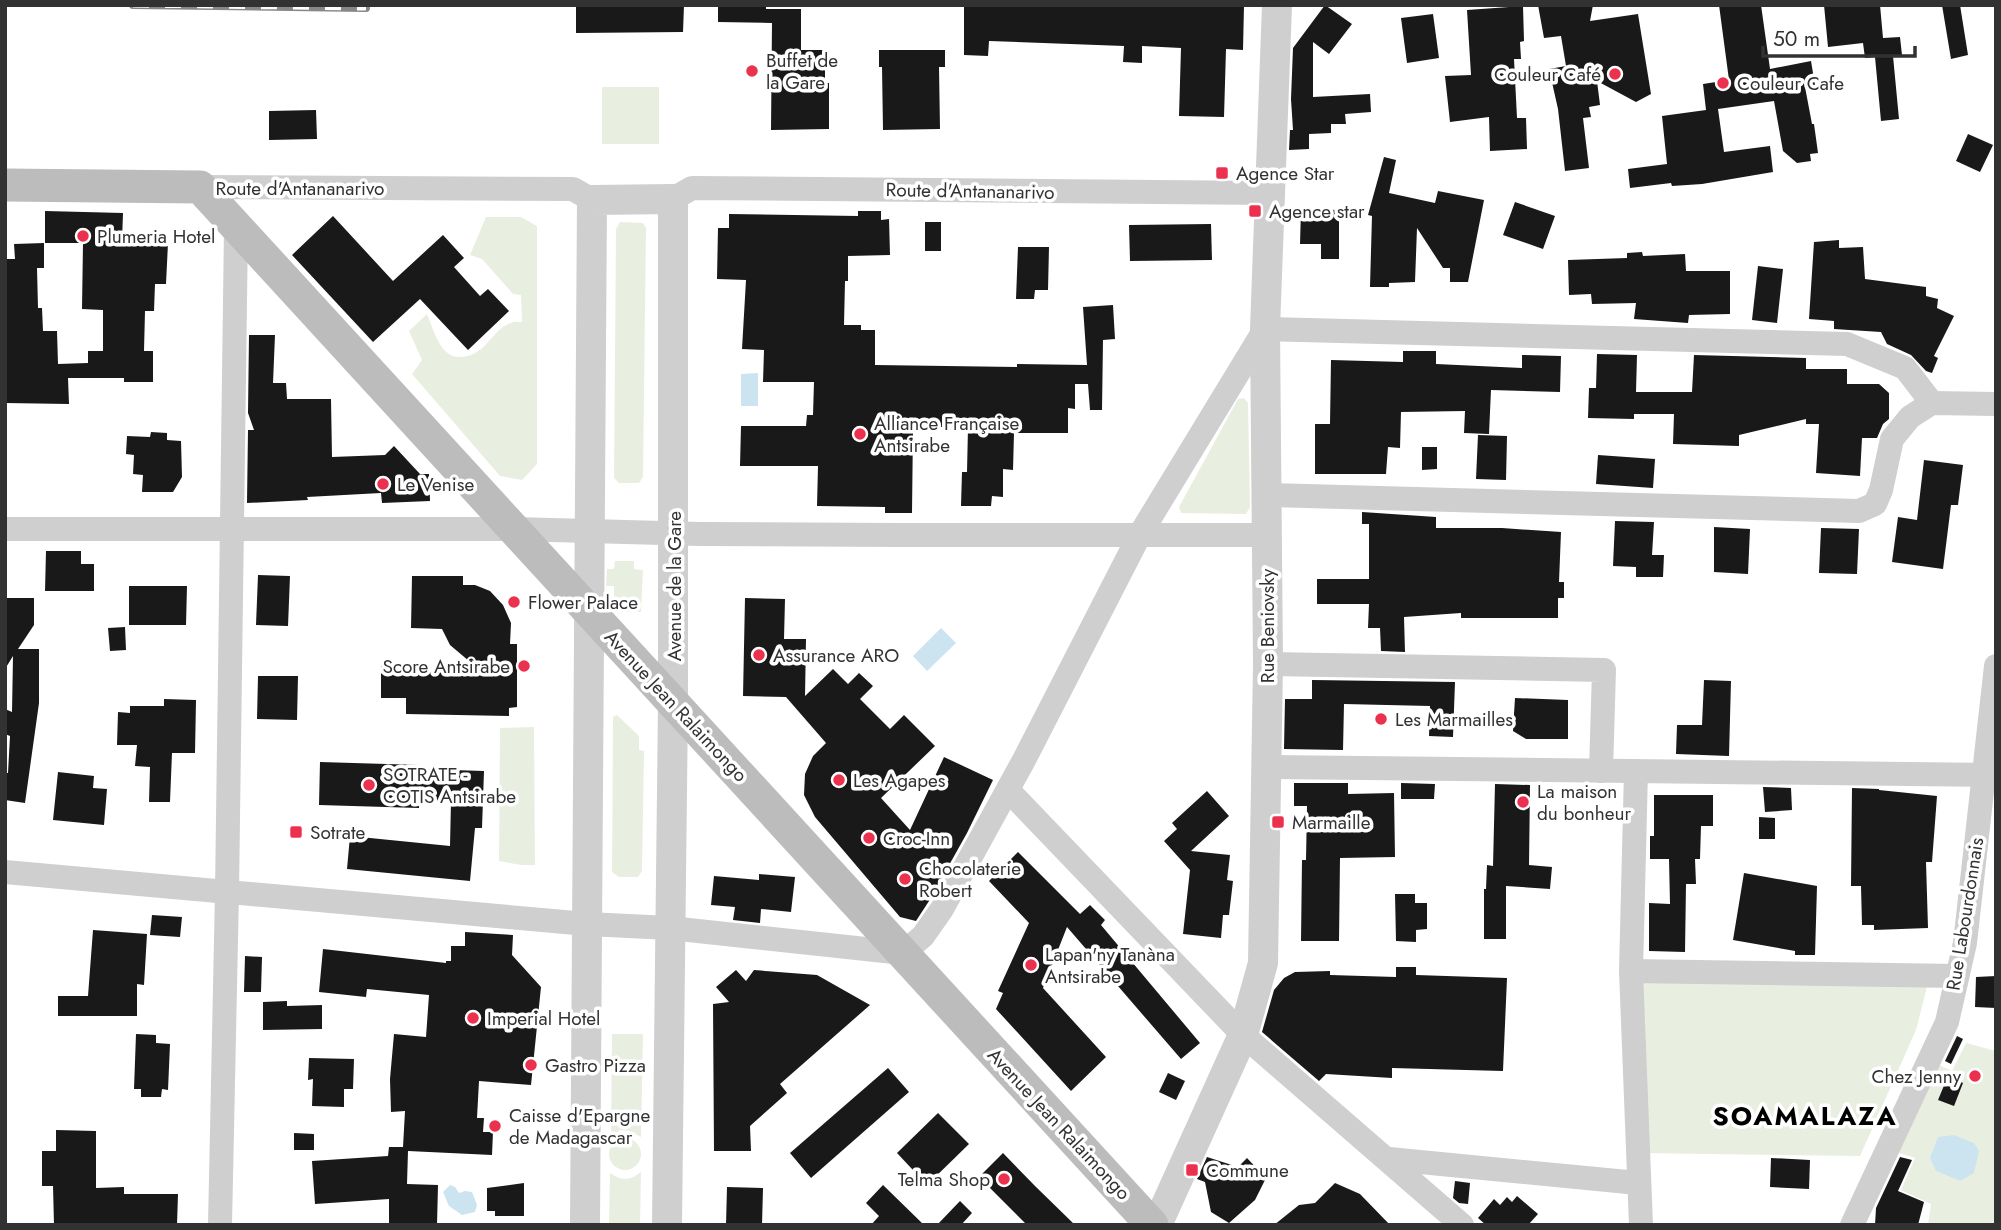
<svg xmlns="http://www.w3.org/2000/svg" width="2001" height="1230" font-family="Jost,sans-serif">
<rect width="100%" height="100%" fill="#fff"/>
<g fill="#e9efe0">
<rect x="602" y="87" width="57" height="57"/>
<path d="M486 217H521L537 226V464L522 480 500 476 412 374 422 360 409 331 427 314C434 330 440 359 462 357 487 355 492 329 511 323 514 321 518 322 522 322L521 295 513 294 482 259 470 255Z"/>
<path d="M620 222 643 223 646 228 643 477 639 483H619L614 478 616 229Z"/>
<path d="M1244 398 1248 403 1250 507 1246 514 1181 513 1179 507 1238 399Z"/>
<path d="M615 561H634V569L643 570 641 612H626L614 598V586H606L607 569H614Z"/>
<path d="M617 715 639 736V750L644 751 642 871 638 877H619L612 872 613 717Z"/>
<path d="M534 727 535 865H521L499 861 500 728Z"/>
<path d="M1642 979 1927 987 1916 1030 1860 1156 1638 1153Z"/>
<path d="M612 1034H643L641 1137 629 1131 620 1130 611 1137Z"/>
<path d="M1966 1043 1996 1051V1225H1928L1931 1204 1901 1190 1915 1158 1890 1150 1935 1063 1952 1071Z"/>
<circle cx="625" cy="1154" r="16"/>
<path d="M641 1172 640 1225H609L610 1173C622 1181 629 1181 641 1172Z"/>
</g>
<g fill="#cce4ef">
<path d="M758 373V406H741V374Z"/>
<path d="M941 628 956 643 927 671 913 656Z"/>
<path d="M1954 1135 1974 1143 1979 1151 1974 1173 1960 1181 1936 1171 1930 1158 1938 1137Z"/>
<path d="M450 1185 455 1187 459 1193 465 1191 472 1192 477 1205 475 1212 462 1215 449 1206 443 1192Z"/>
</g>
<g fill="#191919">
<path d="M576 5H684L683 32 576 33Z"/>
<path d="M718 5H766V9H801V50H825V83H829V129L771 130 772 23 718 22Z"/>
<path d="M964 5H1244L1243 50 1226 49 1224 117 1179 116 1181 48 1142 46V63L1123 62 1124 46 989 41 988 56 964 55Z"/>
<path d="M1325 5 1352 24 1329 54 1313 42V97L1370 94 1371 112 1345 114 1346 124H1331V133L1309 134V149L1289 150 1290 130H1293L1291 99 1293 48Z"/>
<path d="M1538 5H1593L1590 21 1638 14 1651 94 1636 102 1597 81 1600 105 1589 107 1591 117 1583 118 1589 168 1565 171 1558 109 1549 69 1566 66 1561 36 1544 38Z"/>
<path d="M1719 5H1761L1770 69 1811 61 1815 85 1805 87 1812 124H1814L1818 153 1810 154 1811 161 1797 163 1783 151 1774 101 1718 109 1724 152 1770 146 1773 172 1702 184 1672 186 1671 183 1630 188 1628 169 1667 164 1662 116 1706 110 1703 84 1729 80Z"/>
<path d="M1824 5H1880L1883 38 1900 37 1902 55 1893 56 1899 119 1881 121 1875 57 1865 58 1863 43 1828 47Z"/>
<path d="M1942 5H1960L1968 55 1951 59Z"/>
<path d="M1523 6 1524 41 1520 42 1521 59H1514L1517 118H1526L1527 149 1490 151 1489 117 1450 122 1445 76 1471 75 1467 10Z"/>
<path d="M1433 14 1439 58 1407 63 1401 18Z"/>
<path d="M879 50H945V67H939L940 129 883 130 882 67H879Z"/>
<path d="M316 110 317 139 269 140V111Z"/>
<path d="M1968 134 1993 145 1980 172 1956 161Z"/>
<path d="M1384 157 1396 160 1389 193 1435 203 1438 191 1484 200 1468 282H1450V268H1443L1417 228 1415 282 1389 283V287H1370L1372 216 1368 215Z"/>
<path d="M1515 202 1555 216 1543 249 1503 235Z"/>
<path d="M1301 209 1339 210V259H1321V244H1300Z"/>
<path d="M45 211 123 213 122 241 168 243 166 284H155L154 311H145L144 351H153V382H124V378H68L69 404 5 403V259H15L14 244 44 243V268H37L38 308H42L43 331H57L58 364 88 363V351H103V310L82 309 83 243H45Z"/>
<path d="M858 211H881V220L889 219 890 255 848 256V281H845L844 325H861V330H875V365L1017 367V364L1087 365 1083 307 1113 305 1115 339 1103 340 1102 410H1090L1088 384H1075V409L1068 408V433H1014L1013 470 1003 469V497L992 496 991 506H961L962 472H967L968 427H913L912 513H885V507L817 506 818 466H740L741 426H806L807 415H813L814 382H763L764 350 742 349 746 280 717 279 718 228H729V214L858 216Z"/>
<path d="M333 216 393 281 443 235 464 258 454 267 480 296 488 289 509 311 468 350 420 299 373 342 292 255Z"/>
<rect x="925" y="222" width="16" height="29"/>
<path d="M1211 224 1212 260 1130 261 1129 225Z"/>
<path d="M1839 240V248L1863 247 1865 279 1926 287V296L1938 299 1937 308 1954 316 1934 356 1938 358 1932 373 1926 371 1911 355 1887 344 1881 332 1834 329V321L1809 319 1814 242Z"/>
<path d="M1018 247H1049L1048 290H1035L1034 299H1016Z"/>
<path d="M1642 252 1643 256 1685 254 1686 271H1730V314L1689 315 1688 323 1634 319 1636 303 1592 304 1591 294 1569 295 1568 260 1627 258V253Z"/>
<path d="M1758 266 1783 269 1777 323 1752 320Z"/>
<path d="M249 335H275L273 383H286L287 399H331L332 457 385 455 394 446 420 474H429L430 501 382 503 381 493 307 497 308 500 247 503 248 430H254L248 413Z"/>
<path d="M1403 351H1436V364L1522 368V355L1561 356 1560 392 1491 390 1489 434 1464 433 1465 411 1401 412 1400 448 1388 447 1386 474H1315V424H1330L1331 360 1403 362Z"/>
<path d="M1597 354 1637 355 1636 392H1692L1694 355 1806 358V369H1847V384H1879L1889 393V419L1883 424 1877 438H1862L1860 476 1816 473 1819 424H1806V419L1739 435V446L1673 444 1674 414H1634V419L1588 418 1589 388H1596Z"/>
<path d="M151 432 167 433V440L181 441 182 477 173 492H142L143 475 133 474 134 455 126 454 127 436 150 437Z"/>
<path d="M1478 435 1507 436 1506 480 1476 479Z"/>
<path d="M1422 447H1437V469L1422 470Z"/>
<path d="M1598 455 1655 459 1653 488 1596 484Z"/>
<path d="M1924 460 1963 465 1958 505H1951L1943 569 1892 562 1898 517 1917 520Z"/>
<path d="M1362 512 1436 517V528H1502L1561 532 1559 582H1564V598H1558V618H1461V613L1404 617 1405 652 1381 651 1380 628H1368L1369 604H1317V579H1369V524H1362Z"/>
<path d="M1615 521 1654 522 1652 555H1664L1663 577H1636V567L1613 566Z"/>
<path d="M1714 527 1750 529 1748 574 1714 572Z"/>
<path d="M1821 528 1859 529 1857 574 1819 573Z"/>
<path d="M46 551H81V564H94V591H45Z"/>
<path d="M258 575 290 576 288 626 256 625Z"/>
<path d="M412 576H463V585H475L490 591 503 605 511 623 510 644H517V707L509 708V716L406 714V698H381V664H397V671L482 672 450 645 442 629 411 628Z"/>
<path d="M129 586H187L186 625H129Z"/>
<path d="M5 598H34V625L18 649H39V703L25 803 5 800V773H8L10 736 5 734V709L12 712 13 656 5 669Z"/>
<path d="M745 598 785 599 784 639H806L805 696 833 669 848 684 859 673 873 686 860 699 890 729 904 715 935 746 881 798 910 830 944 757 993 780 967 833 929 901 916 921 900 917 815 817 804 795 805 774 813 756 826 743 786 697 743 696Z"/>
<path d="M125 627 126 650 110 651 108 628Z"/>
<path d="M258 676H298L297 720 257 719Z"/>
<path d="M1312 680 1455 682 1453 737 1429 736 1430 706 1344 704 1343 750 1284 749 1285 699H1312Z"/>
<path d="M1704 680 1731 681 1729 756 1676 754 1677 725H1702Z"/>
<path d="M1515 698 1568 700V739H1526L1513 731Z"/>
<path d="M164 699 196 700 195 753H172L170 802H149L150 767 135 766 137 745H117L118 712 130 713V706H164Z"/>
<path d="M320 762 420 765V769L484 771 482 828H475L470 881 347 869 350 836 450 846 451 801 419 800V808L319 805Z"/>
<path d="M58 772 94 776 93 788 107 789 104 825 53 820Z"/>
<path d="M1294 783H1348V794L1394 793 1395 857 1340 858 1339 941H1301L1302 860H1306L1307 806H1294Z"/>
<path d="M1401 783 1435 784 1434 799H1401Z"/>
<path d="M1495 784 1530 785 1529 865 1552 867 1550 889 1506 886V939H1484V889H1486L1487 865 1493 866Z"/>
<path d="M1763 787 1791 788 1792 810 1765 812Z"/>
<path d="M1852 788 1879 789V790L1937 796 1932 862H1926L1928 928 1874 930V925H1862L1861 886H1851Z"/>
<path d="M1207 791 1229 816 1191 851 1230 855 1227 880 1233 881 1229 915H1223L1221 938 1183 934 1190 870 1164 841 1177 829 1172 823Z"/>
<path d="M1654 795H1713V826H1701L1700 859H1695L1696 884H1686L1685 952 1649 951V903L1670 904 1669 859H1650V836H1654Z"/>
<path d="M1759 817 1775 818V839H1759Z"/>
<path d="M1018 852 1080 914 1090 905 1105 920 1101 925 1200 1043 1181 1059 1067 927 1043 988 1106 1057 1071 1091 996 1009 1003 993 998 991 1029 923 989 881Z"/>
<path d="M1744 873 1817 886 1815 955H1795V951L1733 940Z"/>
<path d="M759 874 795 877 791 912 761 909 760 923 733 920 735 907 711 905 714 876 759 880Z"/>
<path d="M1395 894H1415V903H1427V929L1416 930V942L1396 941Z"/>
<path d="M152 915 182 917 180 937 150 935Z"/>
<path d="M93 930 147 934 144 985 137 984V1016H58V996H88Z"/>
<path d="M465 932 513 935 512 955 541 987 531 1085 479 1081 477 1118H484L483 1132H493L492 1155 408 1151 407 1184 438 1185 437 1225H389V1199L315 1204 312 1161 388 1156 389 1147H403L405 1111 391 1112 390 1079 394 1034 426 1037 429 995 367 989 366 997 319 992 323 949 446 963V961H451V946H465Z"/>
<path d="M245 956 262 957 261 992H244Z"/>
<path d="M1396 967H1416V975L1507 978 1503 1071 1392 1068V1078L1326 1074 1319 1081 1262 1032 1274 990 1284 978 1295 972 1330 971V975L1396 977Z"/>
<path d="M736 970 746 981 754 970 817 975 870 1005 780 1084 787 1093 750 1126 751 1151H714L713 1004 729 1002 716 987Z"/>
<path d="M1996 976V1008L1975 1007 1976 977Z"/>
<path d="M287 1001V1006L322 1005V1029L263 1030V1002Z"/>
<path d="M136 1034 156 1035V1043L170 1044 168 1090 162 1089 161 1097H141V1089H134Z"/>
<path d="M1957 1036 1963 1039 1951 1064 1945 1061Z"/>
<path d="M309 1058 354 1059 353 1089H344V1107L312 1106 313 1079 308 1080Z"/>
<path d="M888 1068 909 1092 811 1178 790 1153Z"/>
<path d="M1168 1073 1185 1081 1176 1100 1159 1092Z"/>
<path d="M1948 1076 1963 1083 1954 1106 1938 1100Z"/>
<path d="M938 1113 969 1144 927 1185 897 1153Z"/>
<path d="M56 1130 96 1131V1188L124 1187V1194H178L177 1225H54L53 1186H42V1151H56Z"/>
<path d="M294 1133 314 1134V1150H294Z"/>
<path d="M1003 1153 1035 1186 1075 1225H1027L979 1177Z"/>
<path d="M1207 1157 1238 1167 1247 1158 1266 1178 1255 1200 1229 1223 1211 1212 1205 1182 1197 1179Z"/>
<path d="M1900 1157 1912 1160 1898 1191 1924 1202 1918 1225H1875L1876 1208Z"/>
<path d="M1771 1158 1810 1160 1809 1189 1770 1187Z"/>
<path d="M1455 1181 1470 1183 1468 1204 1459 1203 1453 1198Z"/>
<path d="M524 1183V1216H495V1211H487V1188Z"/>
<path d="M1335 1183 1360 1194 1390 1225H1274L1299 1205 1315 1203Z"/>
<path d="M883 1185 924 1225H871L879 1216 866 1203Z"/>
<path d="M727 1187 763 1188 762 1225H726Z"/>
<path d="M1517 1196 1538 1214 1528 1225H1486L1478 1218 1494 1199 1500 1205 1507 1197 1512 1202Z"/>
<path d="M960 1201 972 1213 961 1225H937Z"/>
</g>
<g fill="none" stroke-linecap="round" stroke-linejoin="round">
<g stroke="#cfcfcf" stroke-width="24">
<path d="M200 187 573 189 592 200"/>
<path d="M673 199 692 188 1270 193"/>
<path d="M1266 495 1859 511 1875 504 1881 490 1892 439 1910 417 1932 403 1996 404"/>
<path d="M5 529H514L700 534 896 535H1266"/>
<path d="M1268 664 1604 670 1601 771"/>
<path d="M1266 767 1996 775"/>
<path d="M1636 771 1631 971 1641 1225"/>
<path d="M1008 790 1243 1035 1462 1225"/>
<path d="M5 872 587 924 670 928 903 953 923 936 942 909 1024 760 1139 536 1265 329 1847 344 1905 368 1932 403"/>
<path d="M1631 971 1957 976"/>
<path d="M1389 1159 1638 1183"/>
<path d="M220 1225 227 892 236 227"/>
<path d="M1852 1225 1947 1022 1965 943 1996 666"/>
</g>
<g stroke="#cfcfcf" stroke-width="30">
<path d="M585 1225 592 200 673 199V703L667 1225"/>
<path d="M1157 1225 1243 1035 1263 963 1268 664 1265 329 1277 5"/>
</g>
<path stroke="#bcbcbc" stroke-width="33" d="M5 185 200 187 1152 1225"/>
<defs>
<path id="rail" d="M133 5 366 8"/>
</defs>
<use href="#rail" stroke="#878787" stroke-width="8"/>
<use href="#rail" stroke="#fff" stroke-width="5" stroke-dasharray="16" stroke-linecap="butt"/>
</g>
<g fill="#ec314f" stroke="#fff" stroke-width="2.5">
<circle cx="752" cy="71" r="7"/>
<circle cx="1615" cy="74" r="7"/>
<circle cx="1723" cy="83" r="7"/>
<rect x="1215" y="166" width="14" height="14" rx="3.5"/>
<rect x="1248" y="204" width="14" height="14" rx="3.5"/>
<circle cx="83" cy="236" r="7"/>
<circle cx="860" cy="434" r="7"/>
<circle cx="383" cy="484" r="7"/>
<circle cx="514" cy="602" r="7"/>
<circle cx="759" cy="655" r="7"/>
<circle cx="524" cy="666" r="7"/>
<circle cx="1381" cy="719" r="7"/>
<circle cx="839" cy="780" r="7"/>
<circle cx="369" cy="785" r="7"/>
<circle cx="1523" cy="802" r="7"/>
<rect x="1271" y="815" width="14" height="14" rx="3.5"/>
<rect x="289" y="825" width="14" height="14" rx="3.5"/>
<circle cx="869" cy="838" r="7"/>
<circle cx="905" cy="879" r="7"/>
<circle cx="1031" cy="965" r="7"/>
<circle cx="473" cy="1018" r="7"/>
<circle cx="531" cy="1065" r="7"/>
<circle cx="1975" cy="1076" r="7"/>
<circle cx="495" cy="1126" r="7"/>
<rect x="1185" y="1163" width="14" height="14" rx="3.5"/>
<circle cx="1004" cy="1179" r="7"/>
</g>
<g text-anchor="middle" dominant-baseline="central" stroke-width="7" stroke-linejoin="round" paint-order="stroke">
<g font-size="19" fill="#323232" stroke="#fff" text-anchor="start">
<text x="766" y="60">Buffet de<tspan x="766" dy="22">la Gare</tspan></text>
<text x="1601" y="74" text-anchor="end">Couleur Café</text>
<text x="1737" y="83">Couleur Cafe</text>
<text x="1236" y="173">Agence Star</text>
<text x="1269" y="211">Agence star</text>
<text x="97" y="236">Plumeria Hotel</text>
<text x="874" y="423">Alliance Française<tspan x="874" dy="22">Antsirabe</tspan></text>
<text x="397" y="484">Le Venise</text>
<text x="528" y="602">Flower Palace</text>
<text x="773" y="655">Assurance ARO</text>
<text x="510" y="666" text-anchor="end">Score Antsirabe</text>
<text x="1395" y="719">Les Marmailles</text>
<text x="383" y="774">SOTRATE -<tspan x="383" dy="22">COTIS Antsirabe</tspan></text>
<text x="853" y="780">Les Agapes</text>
<text x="1537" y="791">La maison<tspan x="1537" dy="22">du bonheur</tspan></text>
<text x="1292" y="822">Marmaille</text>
<text x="310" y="832">Sotrate</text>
<text x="883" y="838">Croc-Inn</text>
<text x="919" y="868">Chocolaterie<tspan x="919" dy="22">Robert</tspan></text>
<text x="1045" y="954">Lapan'ny Tanàna<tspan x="1045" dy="22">Antsirabe</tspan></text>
<text x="487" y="1018">Imperial Hotel</text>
<text x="545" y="1065">Gastro Pizza</text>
<text x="1961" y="1076" text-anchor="end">Chez Jenny</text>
<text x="509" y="1115">Caisse d'Epargne<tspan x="509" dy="22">de Madagascar</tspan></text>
<text x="1206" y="1170">Commune</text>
<text x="990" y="1179" text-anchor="end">Telma Shop</text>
</g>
<g font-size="19" fill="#323232" stroke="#fff">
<text x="300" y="188">Route d'Antananarivo</text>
<text transform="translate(970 191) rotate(1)">Route d'Antananarivo</text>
<text transform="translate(674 586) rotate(-90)">Avenue de la Gare</text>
<text transform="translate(1267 626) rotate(-90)">Rue Beniovsky</text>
<text transform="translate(676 706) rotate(47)">Avenue Jean Ralaimongo</text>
<text transform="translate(1965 914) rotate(-81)">Rue Labourdonnais</text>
<text transform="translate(1059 1124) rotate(47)">Avenue Jean Ralaimongo</text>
</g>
<g font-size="26" font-weight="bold" letter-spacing="2" fill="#000" stroke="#fff">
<text x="1805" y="1116">SOAMALAZA</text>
</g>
</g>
<rect width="2001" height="1230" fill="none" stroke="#323232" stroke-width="14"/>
<path d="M1763 46v10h152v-10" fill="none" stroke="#323232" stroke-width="3.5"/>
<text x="1773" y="46" font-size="21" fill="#323232" stroke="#ffffff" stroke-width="5" paint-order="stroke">50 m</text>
</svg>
